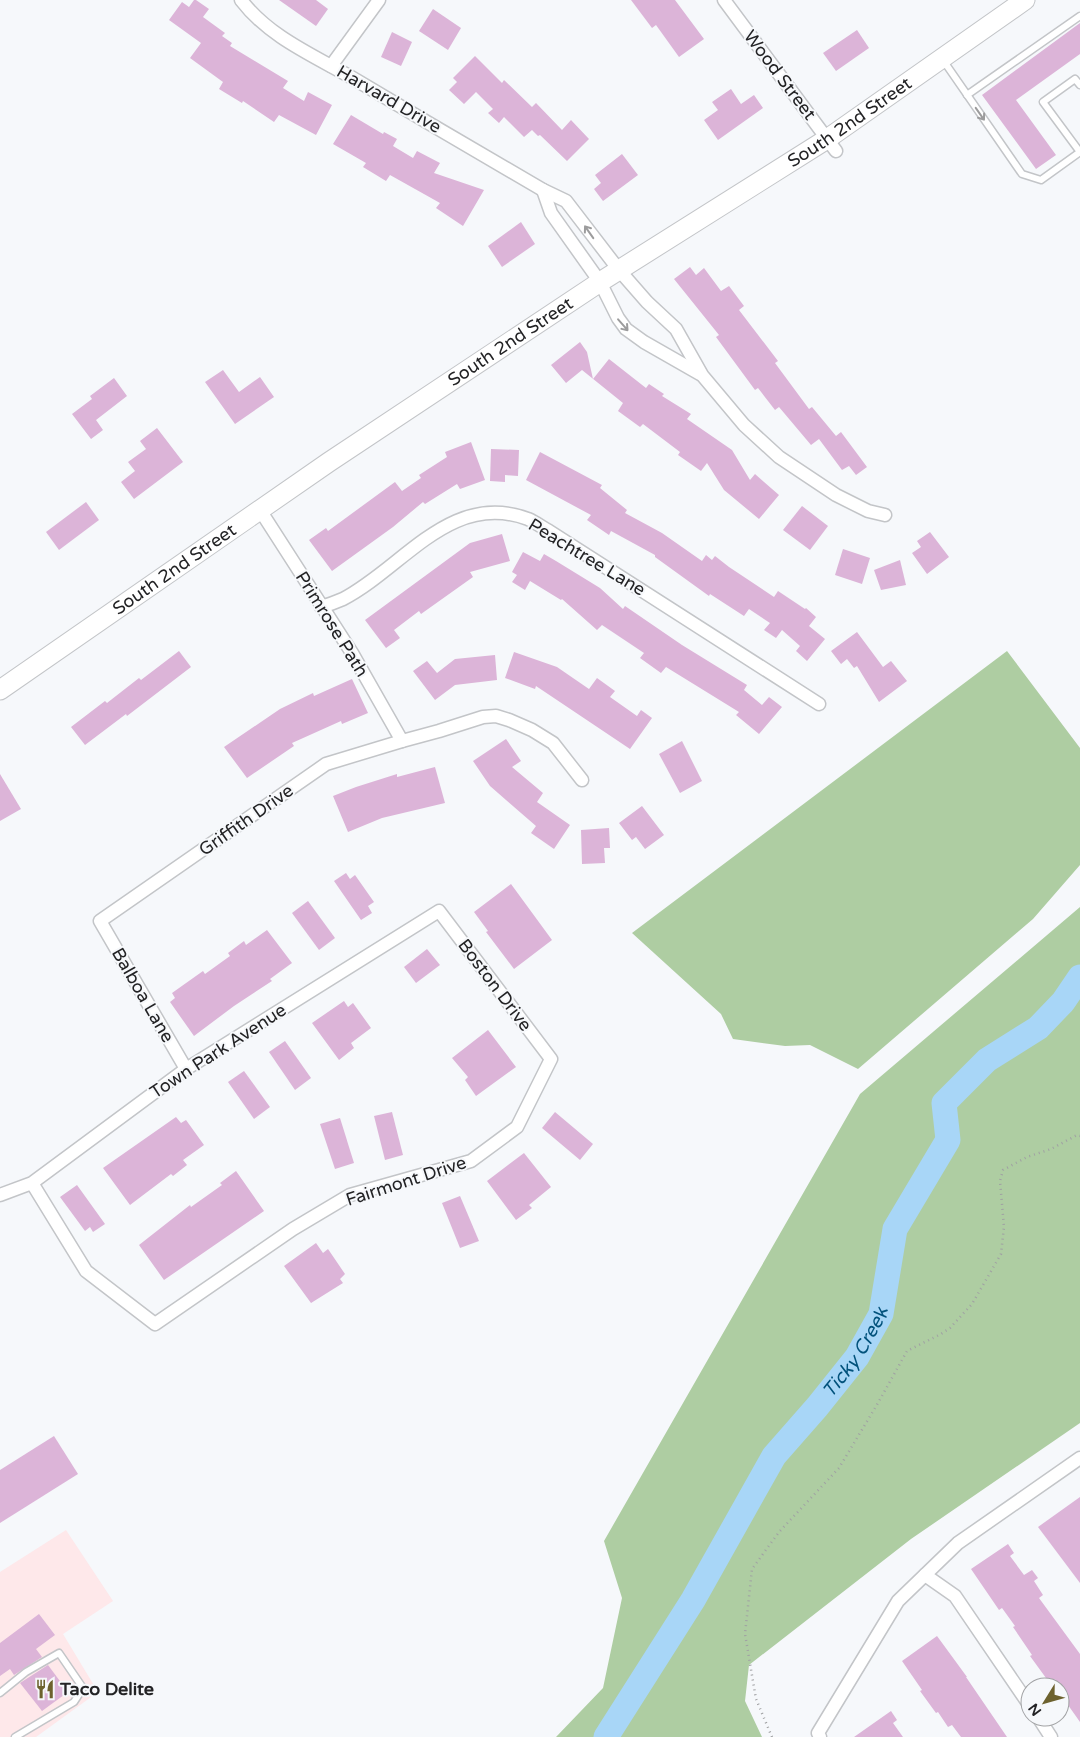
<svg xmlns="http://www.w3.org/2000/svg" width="1080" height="1737" font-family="'Varela Round',sans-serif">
<rect width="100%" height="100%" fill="#f6f8fb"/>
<path fill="#fee8ea" d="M66 1530 113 1601 63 1634 98 1692 36 1737H0V1572Z"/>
<g fill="#aecda2">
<path d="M1007 651 1080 748V865L1033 919 858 1069 810 1045 785 1046 733 1039 721 1014 632 933Z"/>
<path d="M1080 907V1423L911 1539 749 1665 745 1701 762 1737H556L603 1688 622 1598 604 1541 860 1094Z"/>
</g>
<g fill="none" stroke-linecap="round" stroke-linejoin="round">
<path stroke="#a8d6f7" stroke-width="25" id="s1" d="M606 1737 693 1600 774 1456 817 1407 857 1357 881 1314 895 1229 948 1140 944 1103 987 1060 1038 1028 1063 1002 1080 977"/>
</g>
<g fill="#dcb4d8">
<path d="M194 0H196L209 9 203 17 225 33 222 36 232 43 230 46 288 81 283 88 304 101 308 92 332 105 316 135 279 115 274 122 243 101 242 103 219 89 223 82 190 58 201 43 169 20 182 2 189 7Z"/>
<path d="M279 0H316L328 9 316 26Z"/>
<path d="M631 0H675L704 39 679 57 656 25 652 28Z"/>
<path d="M433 9 461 28 448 50 419 31Z"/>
<path d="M1080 23V54L1016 100 1056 155 1036 169 982 95Z"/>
<path d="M857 30 869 48 836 71 823 53Z"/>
<path d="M392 32 412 42 401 66 381 57Z"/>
<path d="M475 56 502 83 504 80 532 107 536 103 562 130 571 120 589 139 567 161 540 135 538 136 532 130 524 137 504 117 499 123 488 113 493 109 476 92 464 104 449 90 457 82 453 78Z"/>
<path d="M731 89 741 104 754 95 763 108 718 140 704 120 718 110 712 102Z"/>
<path d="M351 115 383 134 384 132 397 139 393 146 413 158 417 151 440 163 434 173 484 190 463 226 436 208 440 203 390 175 386 181 363 167 366 163 333 144Z"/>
<path d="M622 154 638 175 603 201 594 189 601 183 595 175Z"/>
<path d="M521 222 535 244 502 267 488 246Z"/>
<path d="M690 267 696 275 704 268 721 291 729 286 744 306 739 310 778 361 775 363 809 409 812 407 836 436 841 432 867 467 856 475 849 466 842 470 819 439 811 445 779 407 775 410 758 388 755 390 716 337 719 335 674 279Z"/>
<path d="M580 342 587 352 593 379 609 359 646 388 649 384 664 394 662 396 691 414 687 419 732 450 750 480 755 474 779 495 759 519 724 490 707 463 701 471 678 455 680 452 643 424 640 427 618 411 623 403 582 370 566 383 551 365Z"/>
<path d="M223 370 239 392 260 377 274 397 235 424 205 382Z"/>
<path d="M114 378 127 396 96 420 103 430 91 439 72 414 92 399 90 396Z"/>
<path d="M157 428 183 462 134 499 121 482 135 471 128 462 146 449 140 441Z"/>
<path d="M471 442 485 480 460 489 457 484 425 504 423 502 393 527 332 571 309 540 326 528 328 531 395 482 402 491 421 478 419 475 447 457 445 452Z"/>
<path d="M491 449 519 450 518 476 505 475V482L490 481Z"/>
<path d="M540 452 602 485 600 488 627 510 625 513 662 533 702 561 706 555 712 560 715 556 729 567 774 597 778 591 805 609 806 608 816 617 809 626 825 639 807 661 796 651 800 646 782 630 776 638 764 630 770 623 749 609 744 616 710 594 709 596 655 557V555L611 531 609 535 587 520 591 515 526 480Z"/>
<path d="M86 502 99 520 59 550 46 532Z"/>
<path d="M802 506 828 526 810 550 783 530Z"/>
<path d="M930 532 949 557 927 574 912 553 921 547 917 541Z"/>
<path d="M502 534 510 561 470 572 473 577 421 614 419 611 394 630 400 638 386 648 365 620 470 543Z"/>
<path d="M843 549 870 558 862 584 835 575Z"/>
<path d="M523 552 540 561 544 554 556 561 600 588 623 609 625 606 682 645 747 685 744 690 762 705 769 697 782 707 759 734 736 715 739 712 666 667 661 673 640 658 644 653 602 625 597 630 562 599 561 600 530 581 525 590 512 582 517 575 512 572Z"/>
<path d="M900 560 906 585 881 590 874 570Z"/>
<path d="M857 632 883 667 891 661 907 681 879 702 857 666 854 668 847 659 841 664 831 651Z"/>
<path d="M179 651 191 667 127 716 126 714 85 745 71 727 105 701 107 703 139 678 141 680Z"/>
<path d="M514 652 557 667 589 689 597 678 615 691 610 697 637 716 641 710 652 718 630 749 536 686 535 689 505 678Z"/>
<path d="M495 655 497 680 455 685 435 700 413 671 427 661 437 673 455 659Z"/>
<path d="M352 679 368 713 342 724 341 721 292 743 294 746 247 778 224 747 280 709 313 693 314 696Z"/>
<path d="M506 739 521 761 512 767 543 793 537 802 570 825 554 849 531 833 536 826 490 786 473 761Z"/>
<path d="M682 741 702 781 680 793 659 754Z"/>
<path d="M435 767 445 803 382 818 348 832 333 796 356 787 397 774V777Z"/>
<path d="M0 774 21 809 0 821Z"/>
<path d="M642 806 664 835 645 849 636 837 632 840 619 823Z"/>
<path d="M609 828 610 848H604L605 863 582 864 581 830Z"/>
<path d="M346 873 350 879 355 875 374 902 368 906 372 913 361 920 334 881Z"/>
<path d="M511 884 552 940 514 969 486 932 488 931 474 912Z"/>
<path d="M308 901 335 938 319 950 292 913Z"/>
<path d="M267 930 292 963 270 979 272 981 234 1006 194 1036 170 1002 175 998 172 993 203 971 205 974 230 956 228 953 244 941 246 945Z"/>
<path d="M427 949 440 965 416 983 404 967Z"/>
<path d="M344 1001 348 1007 353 1003 371 1028 351 1043 354 1048 339 1060 312 1023Z"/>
<path d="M488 1030 516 1067 476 1096 465 1080 468 1077 452 1058Z"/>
<path d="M285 1041 311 1078 295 1090 269 1052Z"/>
<path d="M244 1071 270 1107 254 1119 228 1082Z"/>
<path d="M392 1112 403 1155 385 1160 374 1116Z"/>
<path d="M555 1112 593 1144 580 1160 542 1128Z"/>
<path d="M176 1117 181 1123 186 1120 204 1145 183 1160 187 1165 173 1176 171 1174 130 1205 103 1168Z"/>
<path d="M340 1118 354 1163 335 1169 320 1124Z"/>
<path d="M524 1153 551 1187 529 1205 532 1208 516 1220 487 1181Z"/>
<path d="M236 1171 264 1211 164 1280 139 1245 190 1205 191 1207 222 1185 220 1183Z"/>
<path d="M77 1185 105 1224 93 1232 90 1227 85 1231 60 1197Z"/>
<path d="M460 1196 479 1241 460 1248 442 1203Z"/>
<path d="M316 1243 323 1253 328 1249 345 1274 340 1279 343 1283 311 1303 284 1266Z"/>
<path d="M54 1436 78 1474 0 1523V1470Z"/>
<path d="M1080 1497V1583L1038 1527Z"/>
<path d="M1008 1544 1014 1553 1010 1556 1024 1575 1032 1570 1038 1578 1034 1581 1043 1595 1039 1598 1080 1654V1722L1068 1705 1066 1707 1060 1698V1687H1052L1046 1678 1030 1656 1032 1655 1013 1627 1015 1626 1002 1608 999 1610 971 1569Z"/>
<path d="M39 1614 55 1635 36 1649 42 1657 14 1675 10 1669 0 1676V1643Z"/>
<path d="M937 1636 967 1677H966L1007 1737H961L952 1725 948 1727 938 1712 936 1713 920 1691 922 1690 902 1661Z"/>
<path d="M48 1665 68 1692 42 1711 20 1683Z"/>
<path d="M891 1711 897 1720 893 1723 903 1737H854Z"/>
</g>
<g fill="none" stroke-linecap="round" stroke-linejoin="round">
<defs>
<g id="service">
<path d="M943 60 1022 174 1041 180 1080 152"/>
<path d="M967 95 1080 16"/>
<path d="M1080 152 1043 102 1075 79 1080 85"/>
<path d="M0 1693 26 1672 59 1653 83 1688 74 1702 15 1737"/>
</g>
<g id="minor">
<path d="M241 0C270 38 315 56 356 80 418 117 481 154 543 190L566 201 619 270 647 302 676 329 702 375 744 425 779 457 836 495 868 511 885 515"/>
<path d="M724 0 836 151"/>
<path d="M331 66 379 0"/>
<path d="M543 190 551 213 600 282 618 318 626 329 644 342 700 374"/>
<path d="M260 510 352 653 402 741"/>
<path d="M321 607C328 605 336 602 343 599 403 568 451 490 528 519 535 522 542 527 549 531L819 704"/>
<path d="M186 1069 100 921 326 764 402 741 439 731 483 717 496 716 509 720 532 730 553 743 582 780"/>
<path d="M0 1195 32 1183 186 1069 439 911 551 1059 517 1127 471 1161 350 1195 293 1229 155 1324 86 1271 32 1183"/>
<path d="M925 1575 955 1596 1030 1706"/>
<path d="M1038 1717 1051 1737"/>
<path d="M820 1737 818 1733 898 1601 958 1543 1080 1458"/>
</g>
<g id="secondary">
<path id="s2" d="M0 690 329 462 600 282 827 139 1025 0"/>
</g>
</defs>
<use href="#service" stroke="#c3c5c8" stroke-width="9"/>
<use href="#minor" stroke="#c3c5c8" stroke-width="15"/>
<use href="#secondary" stroke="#c3c5c8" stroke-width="21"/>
<path stroke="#a0a1a3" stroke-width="2.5" stroke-dasharray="1 4" stroke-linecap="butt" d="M772 1737 756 1699 745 1634 752 1569 779 1532 839 1468 878 1403 907 1351 941 1334 950 1328 972 1304 1001 1254 1004 1227 1000 1181 1003 1170 1027 1157 1051 1149 1077 1135 1080 1136"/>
<use href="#service" stroke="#fff" stroke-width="6"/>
<use href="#minor" stroke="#fff" stroke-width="12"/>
<use href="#secondary" stroke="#fff" stroke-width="19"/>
</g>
<defs><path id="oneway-shaft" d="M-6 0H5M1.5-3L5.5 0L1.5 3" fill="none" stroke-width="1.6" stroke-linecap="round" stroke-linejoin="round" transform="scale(1.25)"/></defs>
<g stroke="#9c9c9d">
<use href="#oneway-shaft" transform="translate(980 114) rotate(55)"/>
<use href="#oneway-shaft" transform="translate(589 232) rotate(-125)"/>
<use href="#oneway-shaft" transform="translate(623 325) rotate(49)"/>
</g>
<defs>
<symbol id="restaurant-bare" viewBox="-9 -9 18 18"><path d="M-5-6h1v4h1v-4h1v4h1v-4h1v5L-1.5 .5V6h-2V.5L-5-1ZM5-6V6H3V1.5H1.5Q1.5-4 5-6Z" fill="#6d622f" stroke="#f6f8fb" stroke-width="2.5" paint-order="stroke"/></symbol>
</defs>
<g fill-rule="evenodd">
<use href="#restaurant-bare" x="31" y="1675" width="28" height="28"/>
</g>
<g text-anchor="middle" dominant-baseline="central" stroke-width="4" stroke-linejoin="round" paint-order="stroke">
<g font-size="18" fill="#232325" stroke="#f6f8fb">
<text transform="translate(780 75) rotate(53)">Wood Street</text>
<text transform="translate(389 99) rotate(30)">Harvard Drive</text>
<text stroke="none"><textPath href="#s2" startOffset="1022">South 2nd Street</textPath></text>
<text stroke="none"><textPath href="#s2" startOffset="618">South 2nd Street</textPath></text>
<text transform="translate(587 557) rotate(31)">Peachtree Lane</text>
<text stroke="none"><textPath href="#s2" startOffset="212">South 2nd Street</textPath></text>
<text transform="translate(332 624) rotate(58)">Primrose Path</text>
<text transform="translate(246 820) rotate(-35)">Griffith Drive</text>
<text transform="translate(495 985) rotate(53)">Boston Drive</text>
<text transform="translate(143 995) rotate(60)">Balboa Lane</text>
<text transform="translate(218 1051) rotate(-33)">Town Park Avenue</text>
<text transform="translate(406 1181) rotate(-18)">Fairmont Drive</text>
</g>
<g font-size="18" font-weight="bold" fill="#232325" stroke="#f6f8fb" text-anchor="start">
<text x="60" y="1689">Taco Delite</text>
</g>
<g font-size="19" font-style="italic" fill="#02527c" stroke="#f6f8fb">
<text stroke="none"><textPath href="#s1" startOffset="460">Ticky Creek</textPath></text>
</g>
</g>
<g transform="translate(1045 1702) rotate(233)"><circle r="24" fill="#f6f8fb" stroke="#a2a3a5"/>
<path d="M0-4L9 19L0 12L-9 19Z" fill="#6d622f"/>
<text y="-8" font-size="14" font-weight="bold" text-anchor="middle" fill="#232325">N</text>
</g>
</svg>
